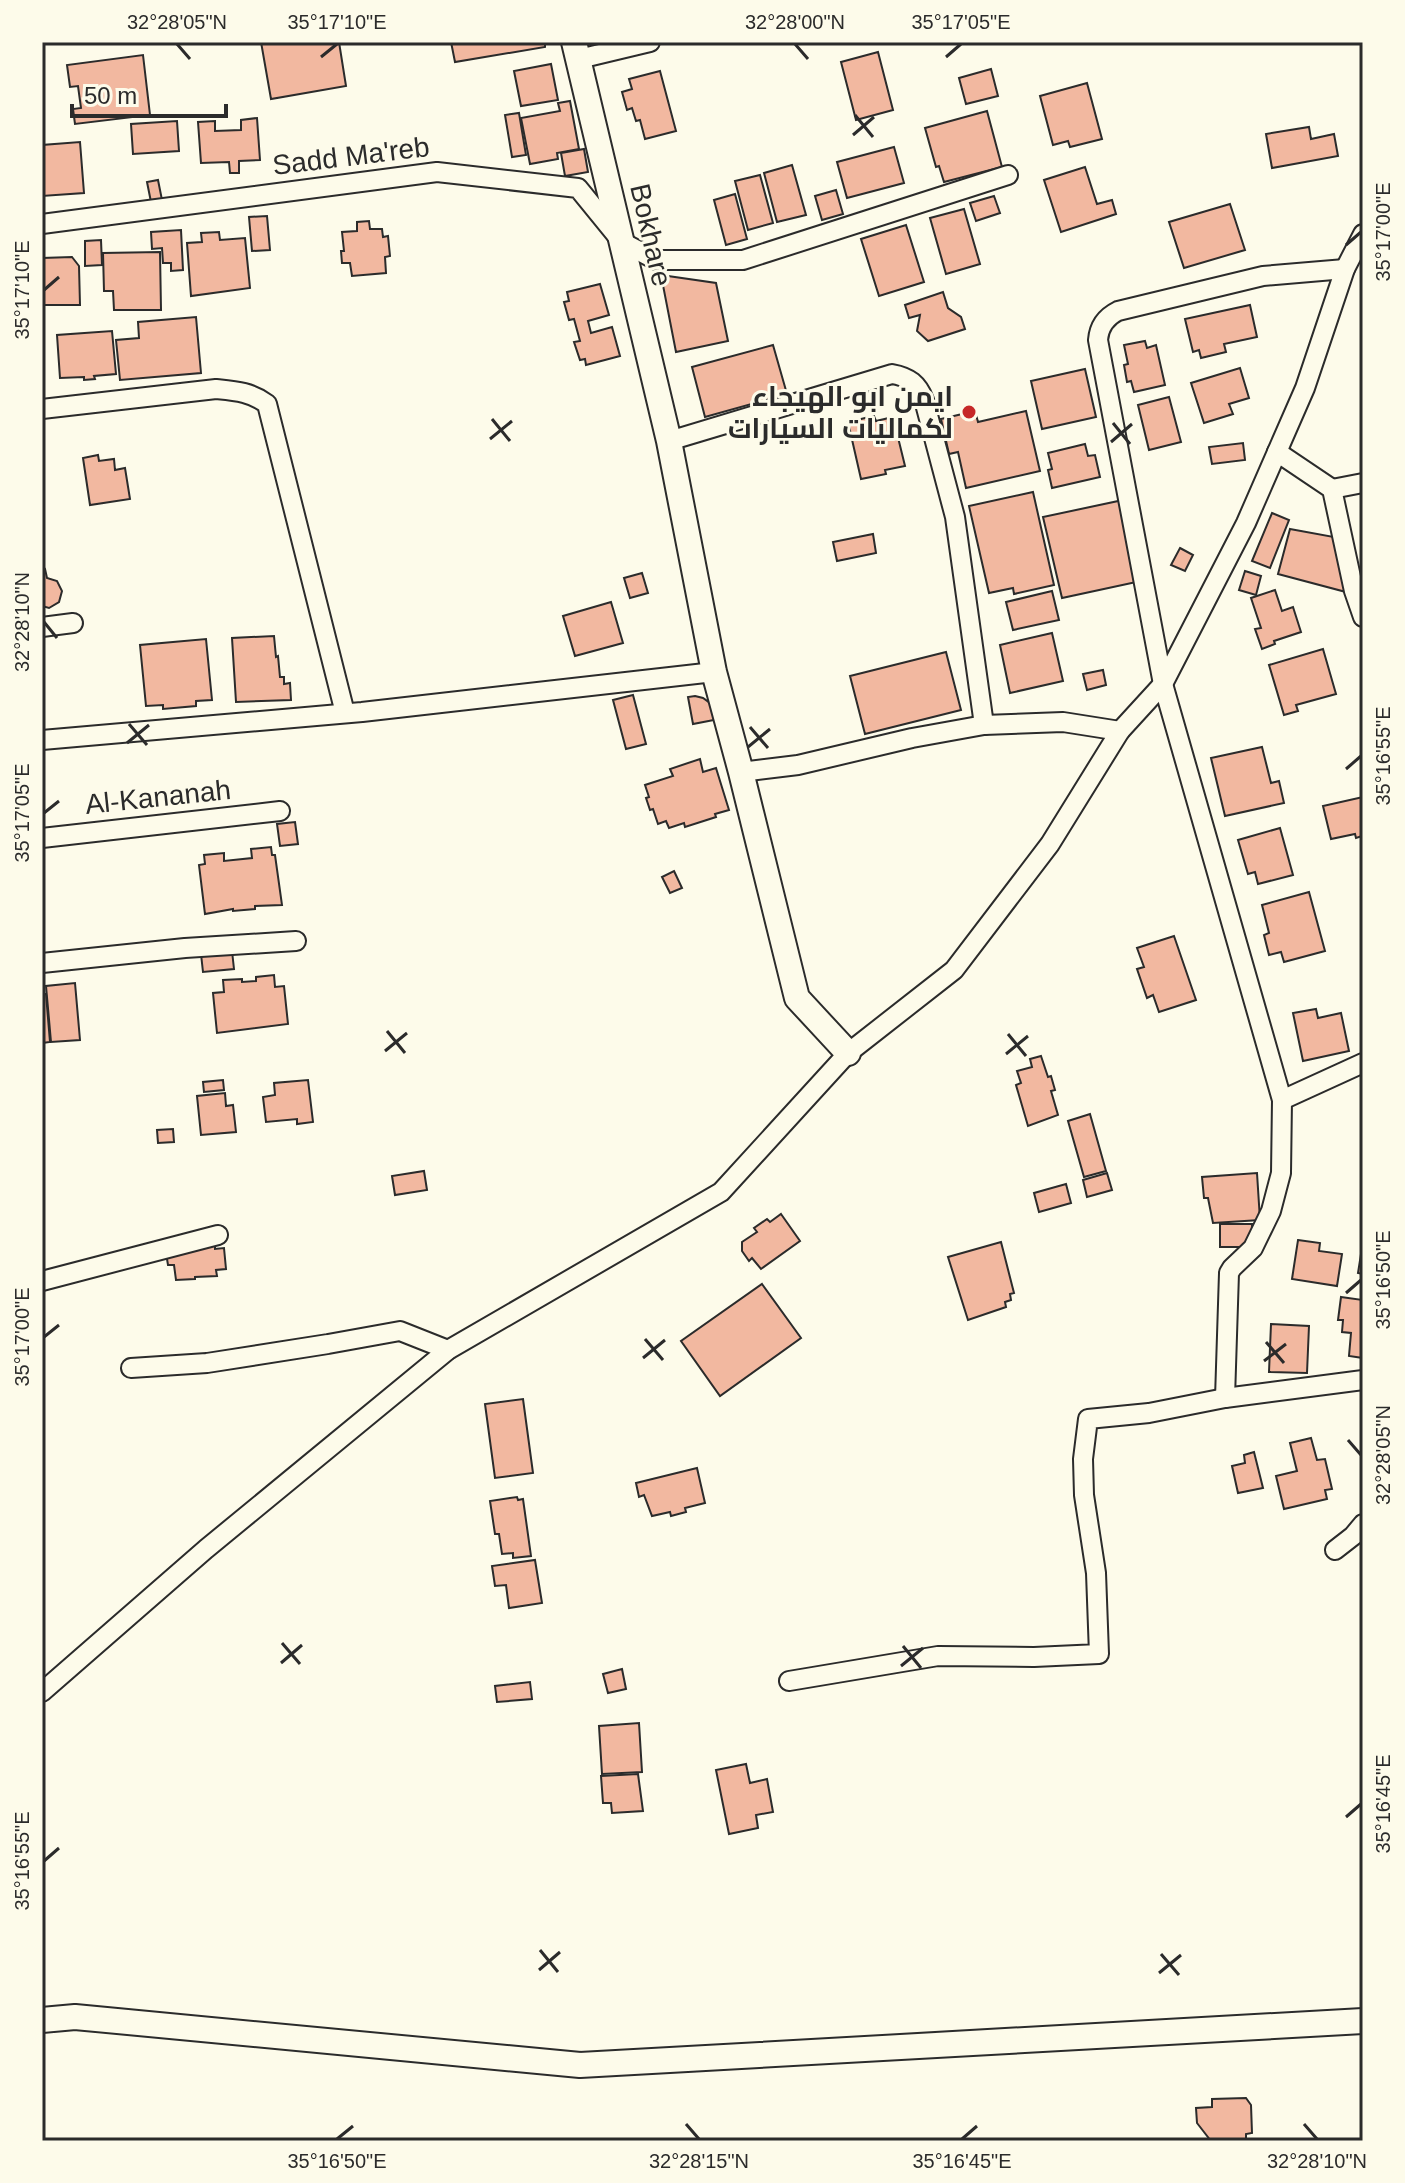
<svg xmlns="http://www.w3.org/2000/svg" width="1405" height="2183" font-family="Helvetica,Cairo,sans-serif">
<rect width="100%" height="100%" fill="#fdfbea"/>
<g fill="#f2b8a0" stroke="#2b2b2b" stroke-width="2">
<path d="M261 42H339L346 86 271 99Z"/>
<path d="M451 42H545V47L455 62Z"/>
<path d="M878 52 893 110 856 120 841 62Z"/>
<path d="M143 55 150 115 75 124 73 109 81 108 78 86 70 87 67 65Z"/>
<path d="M551 64 558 100 521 106 514 71Z"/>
<path d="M991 69 998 96 966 104 959 78Z"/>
<path d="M660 71 676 131 645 139 640 120 636 121 632 108 627 110 622 92 632 89 629 79Z"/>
<path d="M1087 83 1102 139 1070 147 1068 141 1053 145 1040 96Z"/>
<path d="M570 101 579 149 557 153 558 159 530 164 521 118 560 111 558 103Z"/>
<path d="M987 111 1002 167 944 182 939 166 936 167 925 128Z"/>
<path d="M519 113 526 155 512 157 505 115Z"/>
<path d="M257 118 260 160 239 161V173H230L229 162 201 163 198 122 215 121V131L241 130V120Z"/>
<path d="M177 121 179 151 133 154 131 124Z"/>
<path d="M1309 127 1311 139 1334 134 1338 156 1272 168 1266 134Z"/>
<path d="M80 142 84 193 42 196V145Z"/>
<path d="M894 147 904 183 847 198 837 162Z"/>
<path d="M584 149 588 172 565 176 561 153Z"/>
<path d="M792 165 806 215 777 222 764 173Z"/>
<path d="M1085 167 1097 204 1112 200 1116 214 1061 232 1044 180Z"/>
<path d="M760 175 773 223 748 230 735 181Z"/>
<path d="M158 180 162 200 151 202 147 182Z"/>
<path d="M836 190 843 214 822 220 815 196Z"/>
<path d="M735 194 747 239 726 245 714 200Z"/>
<path d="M994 196 1000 213 976 221 970 203Z"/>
<path d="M1230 204 1245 250 1184 268 1169 222Z"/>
<path d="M964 209 980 264 946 274 930 218Z"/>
<path d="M267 216 270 250 252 251 249 217Z"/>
<path d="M369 221 370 229H382L383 237 388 236 390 256 385 257 386 273 352 276 350 263H342L341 251H344L342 232 357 231V222Z"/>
<path d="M906 225 924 282 879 296 861 239Z"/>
<path d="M181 230 183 270 171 271V263H163L162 248 152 249 151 232Z"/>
<path d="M219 232 220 240 245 238 250 288 191 296 187 243 202 242 201 233Z"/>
<path d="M101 240 102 265 85 266V241Z"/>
<path d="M160 252 161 310H114L113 291H104L103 253Z"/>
<path d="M72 257 79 266 80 305H42V258Z"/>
<path d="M661 275 716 283 728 341 676 352Z"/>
<path d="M600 284 609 315 588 321 591 333 612 327 620 356 586 365 585 359 580 360 574 342 580 341 574 319 569 320 564 302 569 301 567 292Z"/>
<path d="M943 292 948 308 961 317 965 329 928 341 917 331 920 315 909 318 905 305Z"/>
<path d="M1250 305 1257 337 1224 344 1226 352 1201 358 1199 350 1193 352 1185 319Z"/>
<path d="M196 317 201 373 120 380 116 340 139 338 138 322Z"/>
<path d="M112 331 116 374 94 376 95 379 84 380V377L60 378 57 335Z"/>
<path d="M1145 341 1147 348 1156 345 1165 385 1134 392 1131 381 1127 382 1124 365 1128 364 1124 345Z"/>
<path d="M773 345 787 394 705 417 692 367Z"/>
<path d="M1240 368 1249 398 1229 404 1233 414 1204 423 1191 383Z"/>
<path d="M1085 369 1096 417 1042 429 1031 381Z"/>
<path d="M1169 397 1181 442 1149 450 1138 405Z"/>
<path d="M975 411 978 422 1026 411 1040 471 966 488 958 452 949 454 941 419Z"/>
<path d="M874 416 876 421 893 417 905 466 885 470 886 474 861 479 848 422Z"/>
<path d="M1243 443 1245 460 1212 464 1209 447Z"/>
<path d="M1085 444 1088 456 1095 455 1100 477 1052 488 1048 470 1052 469 1048 453Z"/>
<path d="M98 455 99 461 114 459 115 470 125 468 130 499 90 505 83 458Z"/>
<path d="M1033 492 1054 585 1014 594 1013 588 989 593 969 506Z"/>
<path d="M1123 500 1141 581 1062 598 1043 517Z"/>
<path d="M1272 513 1289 520 1270 568 1252 561Z"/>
<path d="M1290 529 1334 537 1346 592 1278 574Z"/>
<path d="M873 534 876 553 837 561 833 542Z"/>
<path d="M1180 548 1193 555 1185 571 1171 565Z"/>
<path d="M42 565 45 569 47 578 57 581 62 591 59 602 49 608 42 606Z"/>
<path d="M1245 571 1261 576 1256 595 1239 590Z"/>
<path d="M642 573 648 593 630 598 624 578Z"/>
<path d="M1275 590 1282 611 1293 607 1301 632 1274 641 1275 644 1262 649 1255 629 1261 628 1251 598Z"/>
<path d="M1052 591 1059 620 1013 630 1006 602Z"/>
<path d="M611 602 623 643 575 656 563 616Z"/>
<path d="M1052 633 1063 681 1010 693 1000 645Z"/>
<path d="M274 636 276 657 278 656 280 677H284V684L290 683 291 700 236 702 232 638Z"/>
<path d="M206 639 212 700 196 701V706L163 709V705L146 706 140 645Z"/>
<path d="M1323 649 1336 694 1296 705 1298 711 1284 715 1269 665Z"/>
<path d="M946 652 961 710 865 734 850 676Z"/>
<path d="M1103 670 1106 685 1087 690 1083 674Z"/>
<path d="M633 695 646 744 626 749 613 700Z"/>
<path d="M695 696 703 698 714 706 719 719 693 724 688 697Z"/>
<path d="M1262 747 1271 783 1279 781 1284 803 1225 816 1211 758Z"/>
<path d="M700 759 703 772 716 768 729 810 715 814 716 817 685 827 684 823 669 828 666 821 658 824 653 809 650 810 646 798 649 797 645 785 673 776 670 769Z"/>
<path d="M1363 797V840L1362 836 1356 838 1355 834 1331 839 1323 806Z"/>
<path d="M295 822 298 844 280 846 277 824Z"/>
<path d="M1280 828 1293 875 1258 884 1255 872 1248 874 1238 840Z"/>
<path d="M271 847 272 855H275L282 905 255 906V909L233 911V909L205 914 199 865 205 864 204 855 224 853V861L252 858 251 849Z"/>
<path d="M674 871 682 888 670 893 662 877Z"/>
<path d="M1309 892 1325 951 1284 962 1281 952 1269 955 1264 935 1269 933 1262 905Z"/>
<path d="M1174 936 1196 1000 1159 1012 1153 995 1147 998 1137 969 1144 967 1137 948Z"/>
<path d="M232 951 234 969 203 972 201 954Z"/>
<path d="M274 975 275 987 284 986 288 1024 217 1033 213 993 224 992 223 980 242 979V982L256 981V977Z"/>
<path d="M75 983 80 1040 51 1042 46 986Z"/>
<path d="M42 994H46L50 1042 42 1043Z"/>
<path d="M1316 1009 1318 1018 1341 1013 1349 1051 1303 1061 1293 1013Z"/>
<path d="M1041 1056 1048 1077 1051 1076 1055 1090 1051 1091 1058 1115 1028 1126 1016 1085 1021 1083 1017 1071 1032 1067 1030 1059Z"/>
<path d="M223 1080 224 1090 204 1092 203 1082Z"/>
<path d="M308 1080 313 1122 297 1124V1119L266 1122 263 1097 275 1095 274 1083Z"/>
<path d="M225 1093 226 1106 233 1105 236 1132 201 1135 197 1096Z"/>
<path d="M1090 1114 1106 1171 1084 1177 1068 1121Z"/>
<path d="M173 1129 174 1142 158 1143 157 1130Z"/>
<path d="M424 1171 427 1190 395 1195 392 1176Z"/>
<path d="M1107 1173 1112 1190 1087 1197 1083 1180Z"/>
<path d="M1257 1173 1260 1220 1213 1223 1208 1198H1204L1202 1177Z"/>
<path d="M1066 1184 1071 1203 1039 1212 1034 1193Z"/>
<path d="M781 1214 800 1241 761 1269 752 1258 749 1261 742 1251V1242L757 1232 754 1228 767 1219 770 1222Z"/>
<path d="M1220 1224H1252L1253 1247H1220Z"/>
<path d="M1298 1240 1320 1243 1319 1251 1342 1254 1337 1286 1292 1279Z"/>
<path d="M1001 1242 1014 1293 1010 1294 1011 1300 1005 1302 1006 1307 968 1320 948 1257Z"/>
<path d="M215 1245V1249L224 1248 226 1269 216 1270 217 1276 195 1277V1279L176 1280 174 1265H168L166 1253Z"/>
<path d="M1361 1254H1363V1274L1358 1273Z"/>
<path d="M762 1284 801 1338 720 1396 681 1341Z"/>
<path d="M1341 1297 1363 1300V1358L1349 1356 1351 1333 1342 1332 1343 1320H1338Z"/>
<path d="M1271 1324 1309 1326 1307 1373 1269 1372Z"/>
<path d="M523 1399 533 1473 495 1478 485 1404Z"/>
<path d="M1311 1438 1317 1460 1325 1459 1332 1489 1325 1490 1327 1499 1284 1509 1276 1476 1297 1471 1290 1443Z"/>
<path d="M1254 1452 1263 1488 1238 1493 1232 1466 1245 1463 1244 1455Z"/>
<path d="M697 1468 705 1503 685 1508 686 1512 671 1516 670 1512 652 1516 644 1495 639 1497 636 1483Z"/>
<path d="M517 1497 518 1500 523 1499 531 1556 513 1558V1553L502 1554 499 1534H495L490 1501Z"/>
<path d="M535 1560 542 1603 509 1608 506 1585 495 1586 492 1566Z"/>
<path d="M622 1669 626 1689 608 1693 603 1674Z"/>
<path d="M530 1682 532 1699 497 1702 495 1686Z"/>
<path d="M639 1723 642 1772 602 1774 599 1726Z"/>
<path d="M746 1764 750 1783 767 1779 773 1812 756 1815 758 1828 729 1834 716 1770Z"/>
<path d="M638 1774 643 1811 612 1813 611 1803H603L601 1776Z"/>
<path d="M1246 2098 1251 2105 1252 2133 1246 2134V2141H1211L1197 2123 1196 2108 1212 2107V2099Z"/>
</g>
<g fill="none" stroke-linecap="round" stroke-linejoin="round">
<defs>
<g id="minor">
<path d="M579 59 650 42"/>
<path d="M42 224 437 172 578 188 622 242 656 260H743L1008 175"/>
<path d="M42 409 216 389C236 391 251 392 267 404L345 713"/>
<path d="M669 441 892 374C909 377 918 384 924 400L955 517 984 725 1063 722 1120 731"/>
<path d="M1277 452 1332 489 1354 591 1363 617"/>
<path d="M1332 489 1363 483"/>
<path d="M42 627 73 623"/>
<path d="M42 740 362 712 714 672"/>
<path d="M741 772 798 765 912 738 984 725"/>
<path d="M42 838 280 811"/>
<path d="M42 963 185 948 296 941"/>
<path d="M1282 1100 1163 684 1098 340C1099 327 1106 317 1118 311L1263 276 1345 269"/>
<path d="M42 1281 218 1235"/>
<path d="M131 1368 207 1363 328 1344 400 1331 448 1350"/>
<path d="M1225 1398 1229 1273 1232 1268 1253 1248 1271 1211 1281 1173 1282 1100 1363 1063"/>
<path d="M1335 1550 1353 1536 1363 1524"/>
<path d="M789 1681 938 1656 1034 1657 1099 1654 1096 1573 1084 1495 1083 1459 1088 1419 1149 1413 1225 1398 1363 1380"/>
<path d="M42 1692 206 1549 448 1350 721 1192 848 1053 954 970 1050 844 1120 731 1163 684 1246 523 1305 388 1345 269 1363 234"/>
</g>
<g id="tertiary">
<path d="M574 42 669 441 714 672 741 772 797 998 848 1053"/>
<path d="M42 2020 75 2017 580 2065 1363 2021"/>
</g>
</defs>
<use href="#minor" stroke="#2b2b2b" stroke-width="22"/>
<use href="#tertiary" stroke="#2b2b2b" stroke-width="28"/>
<use href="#minor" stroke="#fdfbea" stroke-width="18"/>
<use href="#tertiary" stroke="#fdfbea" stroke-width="24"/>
</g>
<path fill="none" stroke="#2b2b2b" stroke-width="3" d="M177 44 190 59M795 44 808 59M321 57 337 44M946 57 961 44M855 115 873 137M853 135 874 117M1346 245 1361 232M44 290 59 277M492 419 510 441M1113 423 1130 444M490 439 512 421M1111 442 1132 424M44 622 57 638M129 724 147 745M750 727 768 748M127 743 149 725M748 747 770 729M1346 769 1361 756M44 813 59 801M387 1031 405 1053M1008 1034 1026 1056M385 1051 407 1033M1006 1054 1028 1036M1346 1293 1361 1280M44 1337 59 1325M645 1339 663 1360M1266 1342 1284 1363M643 1358 665 1340M1264 1361 1286 1344M1348 1440 1361 1455M282 1643 300 1664M903 1646 921 1668M281 1663 302 1645M901 1666 923 1648M1346 1817 1361 1804M44 1861 59 1848M540 1950 558 1972M1161 1954 1179 1975M539 1970 560 1952M1159 1973 1181 1955M686 2124 699 2139M1304 2124 1317 2139M337 2139 353 2126M962 2139 977 2126"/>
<circle fill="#c62828" stroke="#fdfbea" stroke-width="3" cx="969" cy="412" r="8"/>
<g text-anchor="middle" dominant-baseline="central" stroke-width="6" stroke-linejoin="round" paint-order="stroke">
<g font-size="28" fill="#2b2b2b" stroke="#fdfbea">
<text transform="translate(351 156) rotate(-7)">Sadd Ma'reb</text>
<text transform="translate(651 235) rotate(77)">Bokhare</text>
<text transform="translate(158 797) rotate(-6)">Al-Kananah</text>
</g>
<g font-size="28" font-weight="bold" fill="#2b2b2b" stroke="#fdfbea" text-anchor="end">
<text x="953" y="396">ايمن ابو الهيجاء<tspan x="953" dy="32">لكماليات السيارات</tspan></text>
</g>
</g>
<rect width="1405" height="2183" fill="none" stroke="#fdfbea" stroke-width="88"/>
<path d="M72 104v12h154v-12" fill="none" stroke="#2b2b2b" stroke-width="4"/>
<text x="84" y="104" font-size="24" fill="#2b2b2b" stroke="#fdfbea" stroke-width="6" paint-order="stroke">50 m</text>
<rect x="44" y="44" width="1317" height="2095" fill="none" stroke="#2b2b2b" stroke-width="3"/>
<g font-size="20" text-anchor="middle" fill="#2b2b2b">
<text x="177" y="29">32°28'05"N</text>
<text x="337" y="29">35°17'10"E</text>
<text x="795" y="29">32°28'00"N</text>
<text x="961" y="29">35°17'05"E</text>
<text transform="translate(1383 232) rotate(-90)" y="7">35°17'00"E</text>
<text transform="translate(22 290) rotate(-90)" y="7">35°17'10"E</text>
<text transform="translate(22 622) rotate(-90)" y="7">32°28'10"N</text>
<text transform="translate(1383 756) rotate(-90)" y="7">35°16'55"E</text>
<text transform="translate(22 813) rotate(-90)" y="7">35°17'05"E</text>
<text transform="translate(1383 1280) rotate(-90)" y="7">35°16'50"E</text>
<text transform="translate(22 1337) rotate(-90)" y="7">35°17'00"E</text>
<text transform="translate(1383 1455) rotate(-90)" y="7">32°28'05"N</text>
<text transform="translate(1383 1804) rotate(-90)" y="7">35°16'45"E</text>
<text transform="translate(22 1861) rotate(-90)" y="7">35°16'55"E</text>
<text x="337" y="2168">35°16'50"E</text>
<text x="699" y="2168">32°28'15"N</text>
<text x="962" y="2168">35°16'45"E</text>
<text x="1317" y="2168">32°28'10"N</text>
</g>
</svg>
